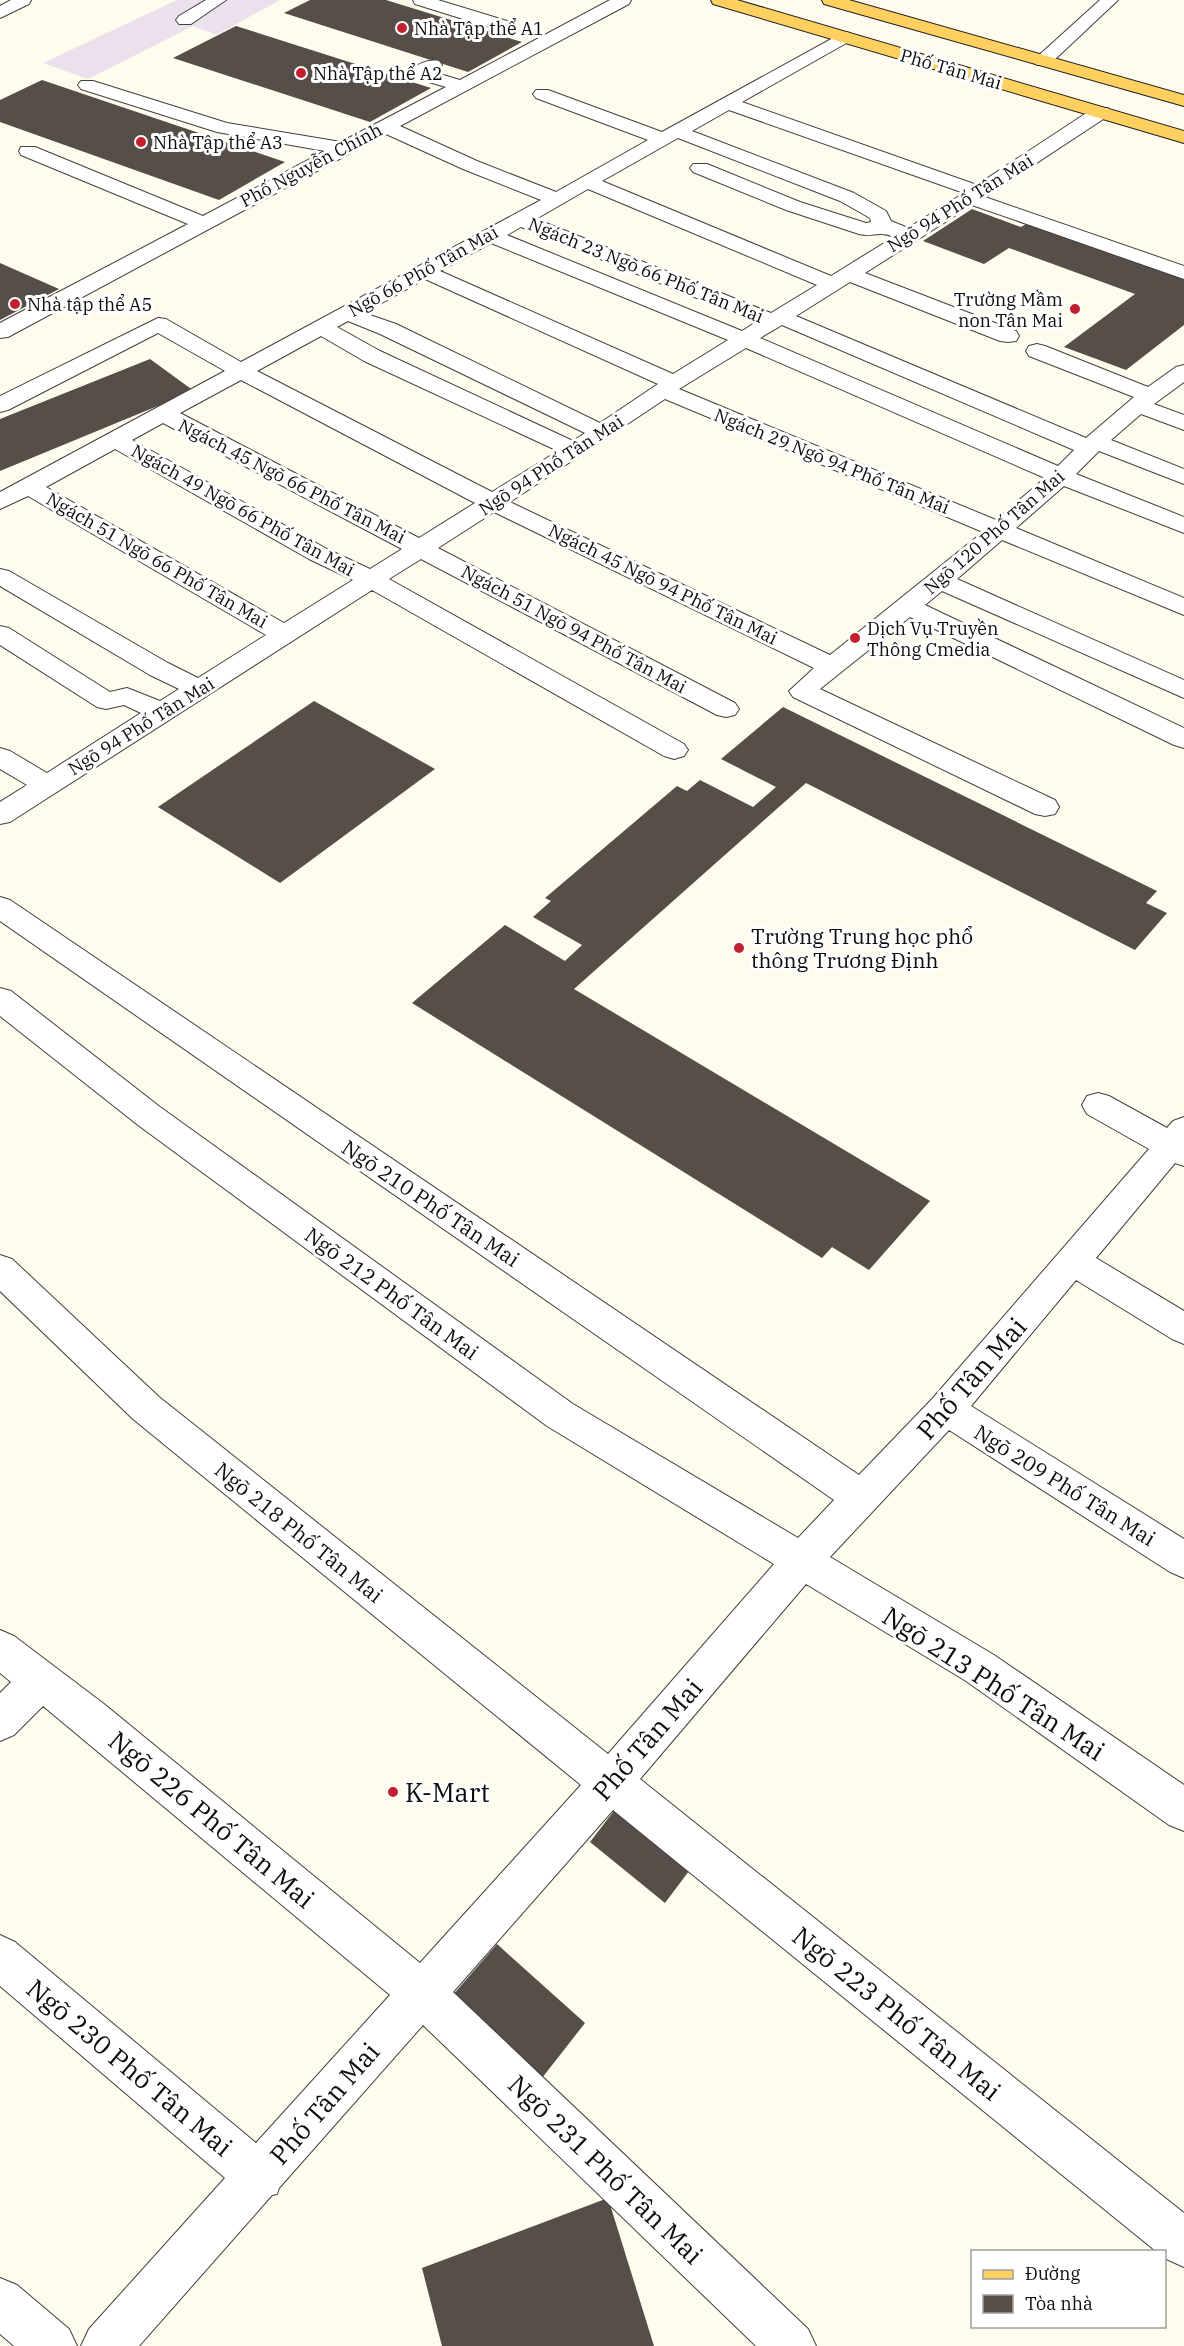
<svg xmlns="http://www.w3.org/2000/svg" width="1184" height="2346" font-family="'IBM Plex Serif',serif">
<rect width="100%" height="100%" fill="#fffbed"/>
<path fill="#ebe1ec" d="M177 0H280L216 35 193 26 88 79 43 63Z"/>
<g fill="#564e49">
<path d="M310 0H386L522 42 468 72 284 13Z"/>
<path d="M236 26 431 88 370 122 173 58Z"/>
<path d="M42 80 285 162 219 200 0 122V100Z"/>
<path d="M972 209 1021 227 1028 223 1184 279V325L1126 370 1064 347 1135 294 1009 248 984 264 923 241Z"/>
<path d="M0 263 59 289 0 320Z"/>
<path d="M150 359 194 391 0 471V419Z"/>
<path d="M314 701 435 769 280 883 158 807Z"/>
<path d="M783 707 1157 891 1146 903 1167 913 1135 950 806 783 574 989 930 1201 869 1270 832 1247 822 1258 412 1003 505 925 565 961 582 945 533 917 551 901 545 898 677 786 687 791 700 780 753 807 776 787 721 759Z"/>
<path d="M620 1803 695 1863 665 1903 590 1842Z"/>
<path d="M497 1944 585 2023 542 2078 452 1996Z"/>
<path d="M608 2198 654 2346H442L422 2268Z"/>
</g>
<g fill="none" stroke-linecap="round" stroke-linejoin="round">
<defs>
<g id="minor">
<path d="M11 0H31L29 4 0 18V6Z"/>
<path d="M206 0H226L191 24H179L176 20 179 16Z"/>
<path d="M413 0H438L507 21 510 25 507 29H495L415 4Z"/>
<path d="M610 0H631L629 4 400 126 477 161 556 192 648 140 536 98 533 94 536 90H548L662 132 844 32 850 33 853 37 850 41 742 102 977 185 1094 108H1108L1110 112 1108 116 985 197 1184 266V279L972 205 865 273 1016 331 1019 336 1016 341 1008 342 1000 341 850 282 796 316 1086 438 1134 397 1029 356 1026 351 1029 346 1037 344 1045 346 1148 387 1176 367 1184 365V382L1154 404 1184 415V430L1141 414 1111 440 1184 469V484L1099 451 1076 474 1184 517V533L1064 486 1016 528 1184 598V615L1002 540 957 579 1184 680V698L942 591 925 605 1184 728V748L1174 745 910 617 820 689 1055 800 1059 807 1055 814 1045 816 1035 814 793 697 789 691 814 668 494 512 438 548 735 703 739 709 735 715 726 717 717 715 421 559 389 579 684 744 688 750 684 756 674 759 664 756 372 590 10 822 0 824V802L27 785 0 769V748L10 751 47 773 141 713 124 705 106 709 97 707 0 645V626L9 628 110 692 127 688 160 701 179 689 150 675 0 586V569L9 571 168 663 198 678 266 635 28 496 0 509V492L225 371 158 333 8 410 0 412V396L158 318 166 319 241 362 541 200 463 169 386 134 8 337 0 338V323L188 224 21 155 19 151 21 147H35L203 216 325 151 217 132 81 89 78 85 81 81H93L227 123 341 142 446 87 412 77 409 73C415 64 429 59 439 61L442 65 433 72 460 80ZM729 110 964 193 908 228 891 221 886 211 854 193 692 131ZM678 138 840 201 870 218 871 222 866 223 800 202 707 164H693L690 168 693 172 786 210 859 234C873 238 877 230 894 237L831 276 602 181ZM588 189 817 285 771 313 536 219ZM521 227 756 322 742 331 507 235ZM491 243 728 340 673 374 440 271ZM425 279 658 384 600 423 396 324 364 313ZM348 321 380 334 585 433 573 441 380 351 337 327ZM782 325 1074 450 1058 466 760 338ZM321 336 364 361 558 451 492 492 257 371ZM746 348 1045 478 996 520 679 389ZM241 380 475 503 419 538 180 413ZM665 399 983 532 830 655 510 502ZM163 423 402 549 370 569 327 549 132 440ZM115 449 309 559 353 580 284 623 46 487Z"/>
<path d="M1100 0H1118L1049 65H1037L1034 61 1037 57Z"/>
<path d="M0 897 10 900 859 1475 933 1398 1149 1149 1087 1114 1082 1105 1087 1096 1098 1093 1109 1096 1167 1128 1173 1121 1184 1117V1166L1175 1163 1096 1258 1184 1311V1344L1172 1339 1076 1280 971 1406 1184 1539V1578L1170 1572 949 1430 830 1557 994 1655 1184 1785V1831L1169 1825 966 1681 806 1584 640 1779 1184 2213V2267L1164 2258V2252H1157L613 1810 453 1992 808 2329 816 2346H756L423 2025 279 2188 277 2194 272 2195 139 2346H81L89 2329 225 2178 0 1986V1935L15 1942 256 2143 390 1995 43 1706 14 1735 0 1741V1693L11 1682 0 1673V1630L14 1636 104 1704 420 1963 581 1785 133 1419 0 1291V1255L12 1259 159 1397 608 1754 774 1564 547 1426 138 1125 0 1016V988L11 991 160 1107 573 1404 798 1538 834 1500 0 921Z"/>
<path d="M0 2278 17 2285 69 2329 77 2346H14L0 2334Z"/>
</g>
<g id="major">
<path d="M711 0H737L1184 131V143L713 4Z"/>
<path d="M822 0H849L1184 95V106L824 4Z"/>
</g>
</defs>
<use href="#minor" stroke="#404040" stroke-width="2"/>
<use href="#major" stroke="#1e1e1e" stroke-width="2"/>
<use href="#minor" fill="#fff" fill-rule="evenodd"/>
<use href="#major" fill="#fdd05f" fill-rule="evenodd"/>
</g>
<g fill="#c2202f" stroke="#fff" stroke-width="2">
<circle cx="402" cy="28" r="6"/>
<circle cx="301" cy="73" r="6"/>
<circle cx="141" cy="142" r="6"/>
<circle cx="15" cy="304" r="6"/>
<circle cx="1075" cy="309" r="6"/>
<circle cx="855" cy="638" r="6"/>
<circle cx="739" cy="948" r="6"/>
<circle cx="393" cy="1792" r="6"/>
</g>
<g text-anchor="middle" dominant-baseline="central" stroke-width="6" stroke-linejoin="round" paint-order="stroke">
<g font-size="18" fill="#0d0d0d" stroke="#fff" text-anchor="start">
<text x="414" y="28">Nhà Tập thể A1</text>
<text x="313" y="73">Nhà Tập thể A2</text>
<text x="153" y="142">Nhà Tập thể A3</text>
<text x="1063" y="299" text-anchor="end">Trường Mầm<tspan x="1063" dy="21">non Tân Mai</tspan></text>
<text x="27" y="304">Nhà tập thể A5</text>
<text x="867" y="628">Dịch Vụ Truyền<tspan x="867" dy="21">Thông Cmedia</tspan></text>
</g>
<g font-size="18" fill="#0d0d0d" stroke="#fff">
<text transform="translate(951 69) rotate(16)">Phố Tân Mai</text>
<text transform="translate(311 165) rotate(-28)">Phố Nguyễn Chính</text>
<text transform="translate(960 203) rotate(-32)">Ngõ 94 Phố Tân Mai</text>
<text transform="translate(646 270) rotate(22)">Ngách 23 Ngõ 66 Phố Tân Mai</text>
<text transform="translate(423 271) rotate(-29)">Ngõ 66 Phố Tân Mai</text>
<text transform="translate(832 461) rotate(22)">Ngách 29 Ngõ 94 Phố Tân Mai</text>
<text transform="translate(551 465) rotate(-33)">Ngõ 94 Phố Tân Mai</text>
<text transform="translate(292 481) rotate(27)">Ngách 45 Ngõ 66 Phố Tân Mai</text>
<text transform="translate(243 510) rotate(29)">Ngách 49 Ngõ 66 Phố Tân Mai</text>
<text transform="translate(994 532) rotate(-41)">Ngõ 120 Phố Tân Mai</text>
<text transform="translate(157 560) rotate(30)">Ngách 51 Ngõ 66 Phố Tân Mai</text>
<text transform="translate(663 584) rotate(26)">Ngách 45 Ngõ 94 Phố Tân Mai</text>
<text transform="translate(574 629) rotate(28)">Ngách 51 Ngõ 94 Phố Tân Mai</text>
<text transform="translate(141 726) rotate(-32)">Ngõ 94 Phố Tân Mai</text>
</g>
<g font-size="21" fill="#0d0d0d" stroke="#fff" text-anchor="start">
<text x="751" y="936">Trường Trung học phổ<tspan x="751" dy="24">thông Trương Định</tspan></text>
</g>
<g font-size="21" fill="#0d0d0d" stroke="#fff">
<text transform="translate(431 1203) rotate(34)">Ngõ 210 Phố Tân Mai</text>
<text transform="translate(392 1293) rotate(36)">Ngõ 212 Phố Tân Mai</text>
<text transform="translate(1065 1485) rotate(32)">Ngõ 209 Phố Tân Mai</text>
<text transform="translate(299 1532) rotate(39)">Ngõ 218 Phố Tân Mai</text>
</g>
<g font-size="26" fill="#0d0d0d" stroke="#fff">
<text transform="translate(971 1378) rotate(-49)">Phố Tân Mai</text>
<text transform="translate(994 1683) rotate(33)">Ngõ 213 Phố Tân Mai</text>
<text transform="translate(647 1739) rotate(-49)">Phố Tân Mai</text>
<text transform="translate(212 1819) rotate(40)">Ngõ 226 Phố Tân Mai</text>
<text transform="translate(897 2013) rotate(39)">Ngõ 223 Phố Tân Mai</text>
<text transform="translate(130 2067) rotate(40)">Ngõ 230 Phố Tân Mai</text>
<text transform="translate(324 2103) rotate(-49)">Phố Tân Mai</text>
<text transform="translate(606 2169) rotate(44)">Ngõ 231 Phố Tân Mai</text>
</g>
<g font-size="26" fill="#0d0d0d" stroke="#fff" text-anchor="start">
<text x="405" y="1792">K-Mart</text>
</g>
</g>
<rect x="971" y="2250" width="195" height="78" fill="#ffffff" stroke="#9e9e9e" stroke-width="1.5"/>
<rect x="983" y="2270" width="30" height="9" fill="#fdd05f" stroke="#9e9e9e" stroke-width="1.5"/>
<text x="1025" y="2280" font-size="18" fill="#0d0d0d">Đường</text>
<rect x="983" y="2295" width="30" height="18" fill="#564e49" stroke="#9e9e9e" stroke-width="1.5"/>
<text x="1025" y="2310" font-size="18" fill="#0d0d0d">Tòa nhà</text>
</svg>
